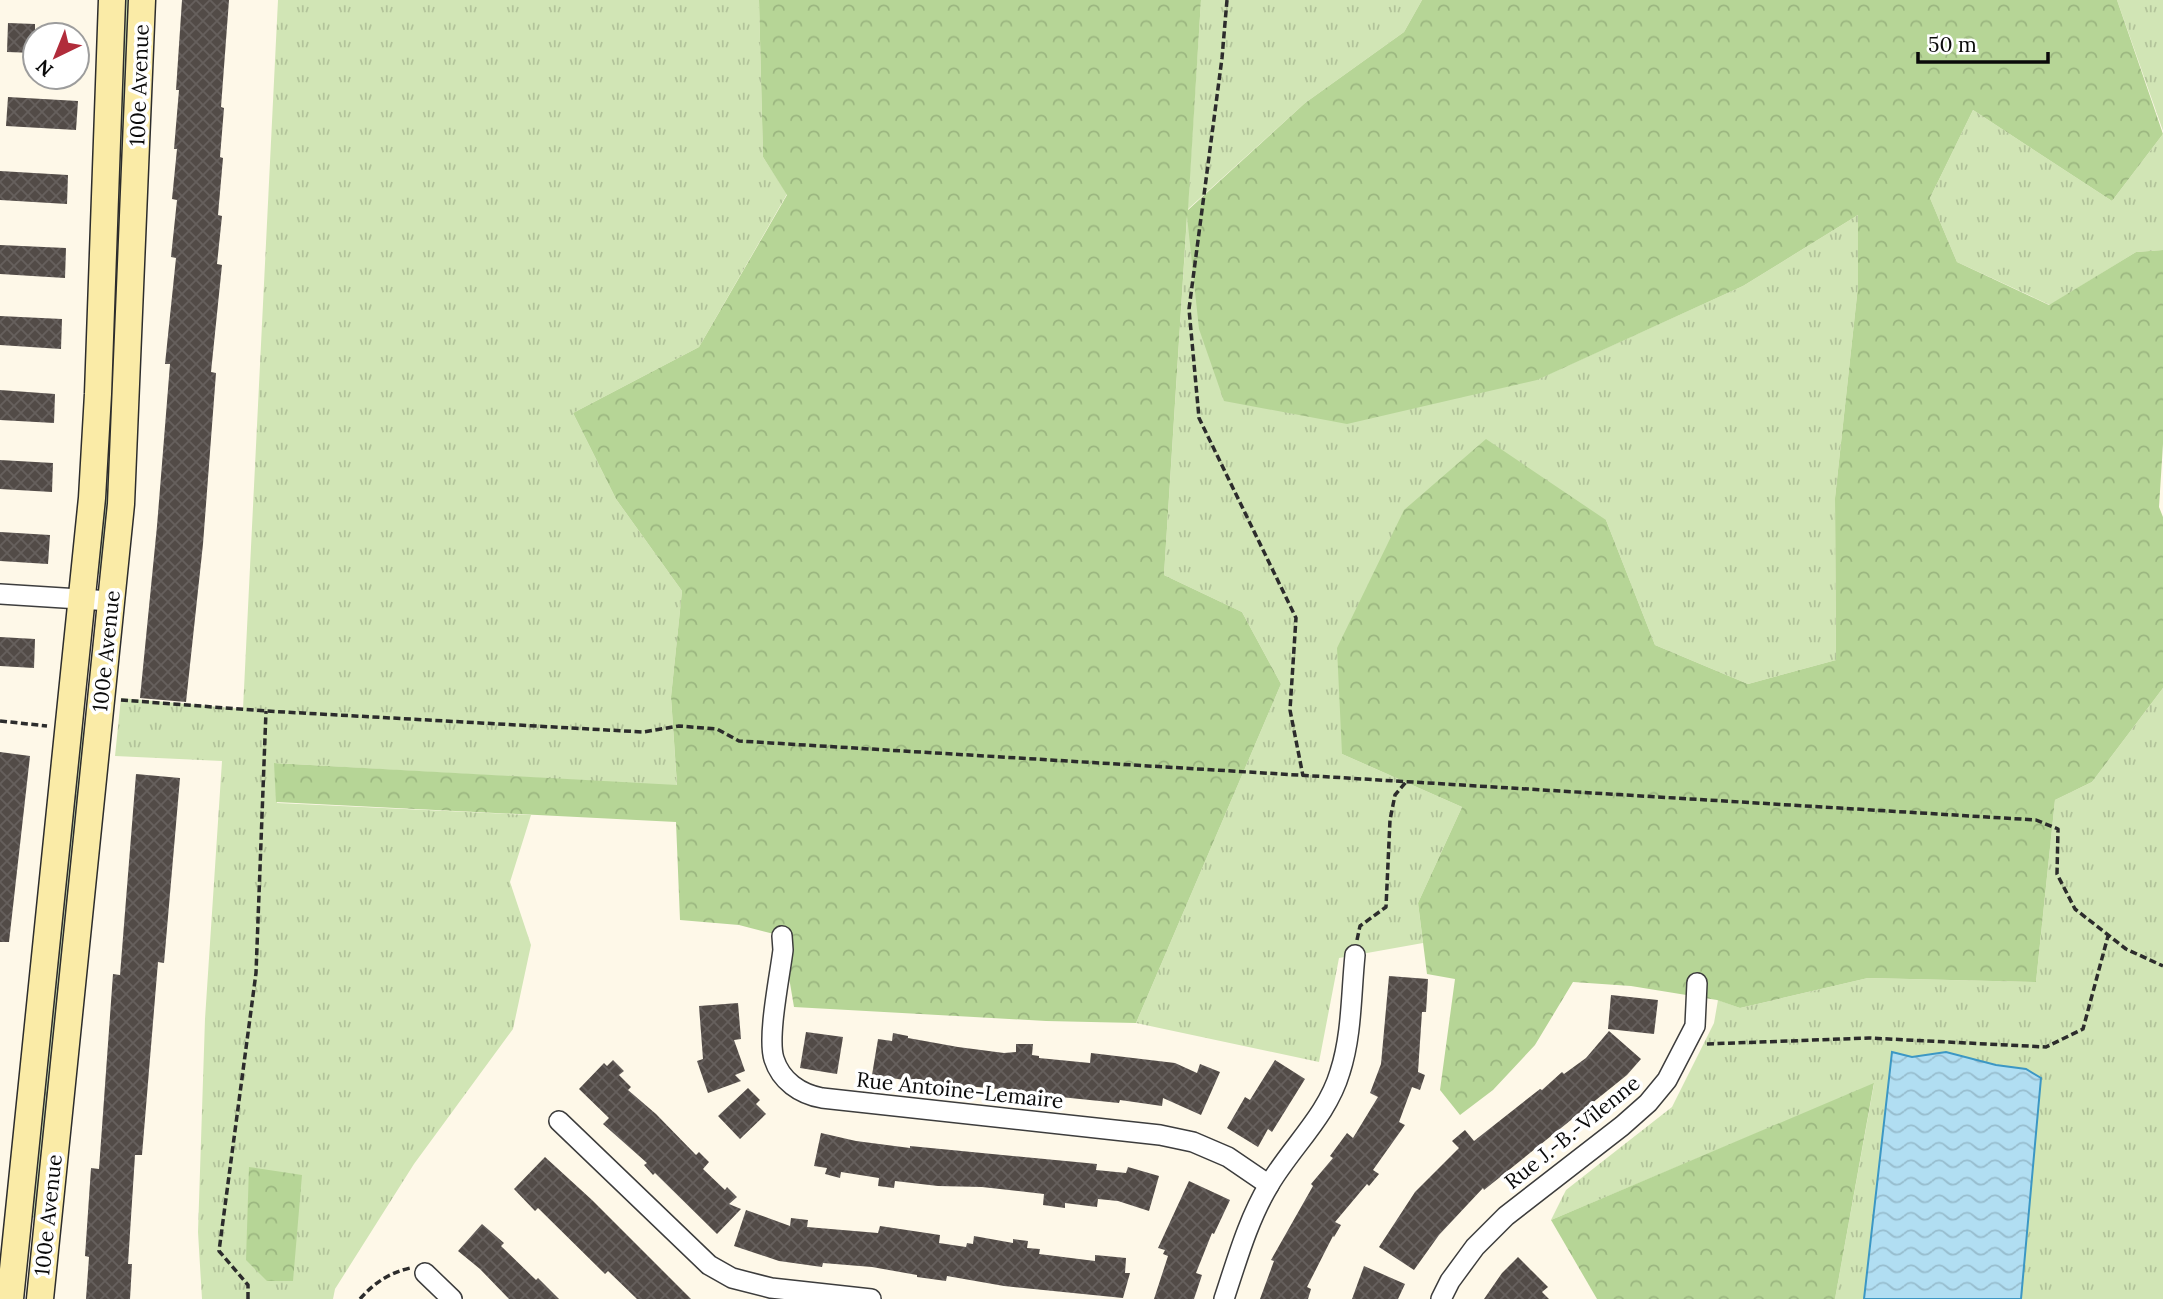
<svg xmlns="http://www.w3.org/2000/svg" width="2163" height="1299" font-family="Lora,serif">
<defs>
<pattern id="grass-tufts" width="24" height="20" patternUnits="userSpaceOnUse" patternTransform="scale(1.75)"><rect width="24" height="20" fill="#d1e5b5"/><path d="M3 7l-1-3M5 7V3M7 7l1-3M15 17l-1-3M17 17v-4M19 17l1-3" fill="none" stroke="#b2c39a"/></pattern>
<pattern id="forest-crowns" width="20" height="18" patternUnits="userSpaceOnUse" patternTransform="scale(1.75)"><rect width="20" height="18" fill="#b6d596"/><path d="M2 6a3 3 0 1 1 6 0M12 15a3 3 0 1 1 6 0" fill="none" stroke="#9bb680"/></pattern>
<pattern id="water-waves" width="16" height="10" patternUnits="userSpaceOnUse" patternTransform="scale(1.75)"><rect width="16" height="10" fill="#b1def2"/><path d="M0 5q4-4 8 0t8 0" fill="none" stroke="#97bdce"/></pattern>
<pattern id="building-cross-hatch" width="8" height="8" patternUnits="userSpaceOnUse" patternTransform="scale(1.75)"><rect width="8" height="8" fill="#524b47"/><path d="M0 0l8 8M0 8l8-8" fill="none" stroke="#66605d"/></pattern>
</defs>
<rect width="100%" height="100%" fill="#fef8e8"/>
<g fill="url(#grass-tufts)">
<path d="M121 0H133L116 447 104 574H93Z"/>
<path d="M278 0H759L763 157 787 194 699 347 573 413 616 499 682 591 671 697 677 786 275 763 277 803 531 815 510 882 531 945 513 1029 414 1164 335 1289 333 1299H202L198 1232 205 1019 222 761 115 756 121 698 243 709Z"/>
<path d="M1201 0H1422L1404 32 1305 103 1187 210 1536 380 1743 286 1858 215V286L1835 498 1836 660 1748 684 1655 645 1606 520 1342 754 1462 807 1418 903 1423 943 1339 958 1319 1062 1136 1023 1281 684 1242 612 1164 575Z"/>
<path d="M2117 0H2163V131Z"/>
<path d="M1973 110 2112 201 2163 134V250L2136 252 2050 305 1957 262 1930 198Z"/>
<path d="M2163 688V1299H1835L1874 1084 1551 1220 1566 1190 1672 1107 1714 1023 1718 1000 1740 1008 1868 978 2036 982 2055 800 2092 782Z"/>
<path d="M83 705 84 786 40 1218 27 1217Z"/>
</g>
<g fill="url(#forest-crowns)">
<path d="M759 0H1201L1188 210 1305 103 1404 32 1422 0H2117L2163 134 2112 201 1973 110 1930 198 1957 262 2049 305 2136 252 2163 250V444L2159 507 2163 517V688L2092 782 2055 800 2036 982 1868 978 1740 1008 1717 1000 1631 986 1573 982 1535 1045 1493 1090 1460 1115 1440 1090 1455 979 1427 974 1418 903 1462 807 1342 754 1337 648 1404 510 1486 439 1606 520 1655 645 1748 684 1836 660 1835 498 1858 286V215L1743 286 1537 380 1347 424 1224 401 1199 329 1187 216 1164 575 1242 612 1281 684 1136 1023 1046 1021 794 1007 782 936 739 925 680 920 676 822 276 802 274 763 677 785 671 697 682 591 616 499 573 413 699 347 787 195 763 157Z"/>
<path d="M1874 1083 1835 1299H1597L1551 1220Z"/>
<path d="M249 1167 302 1175 293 1281H267L246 1260Z"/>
</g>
<path fill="url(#water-waves)" stroke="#3c97c4" stroke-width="2" d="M1892 1052 1912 1057 1946 1052 1996 1065 2026 1069 2041 1078 2021 1299H1864Z"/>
<g fill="url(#building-cross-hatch)">
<path d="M182 0H229L221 107 224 108 220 157 223 158 218 215 222 216 217 264 222 265 211 372 216 373 203 544 186 702 140 698 157 526 170 364H165L176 258 171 257 177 200 172 199 177 149H174L179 90H176Z"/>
<path d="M8 23 35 24V53L7 52Z"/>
<path d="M8 97 78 101 76 130 6 126Z"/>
<path d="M0 171 68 175 67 204 0 200Z"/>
<path d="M0 245 66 248 65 278 0 274Z"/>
<path d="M0 316 62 319 61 349 0 345Z"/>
<path d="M0 390 55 394 54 423 0 420Z"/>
<path d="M0 460 53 463 52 492 0 489Z"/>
<path d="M0 532 50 535 48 564 0 561Z"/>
<path d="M0 637 35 639 34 668 0 666Z"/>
<path d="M0 752 30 756 9 942H0Z"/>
<path d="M136 774 180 778 164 963 158 962 142 1155H135L128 1264H132L130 1299H86L89 1257 85 1256 91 1168 99 1169 113 974 120 975Z"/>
<path d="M1389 976 1428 979 1426 1012H1422L1418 1072 1425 1075 1420 1090 1412 1087 1399 1122 1405 1125 1373 1170 1379 1174 1369 1186 1367 1184 1335 1222 1341 1225 1334 1237 1333 1236 1307 1287 1311 1289 1308 1299H1260L1274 1261 1271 1260 1313 1186 1311 1184 1333 1158 1330 1156 1347 1133 1353 1138 1378 1097 1370 1093 1381 1064Z"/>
<path d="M1611 995 1658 1000 1654 1034 1608 1029Z"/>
<path d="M738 1003 741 1039 734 1040 745 1071 735 1075 741 1081 708 1093 697 1061 703 1059 699 1006Z"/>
<path d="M1609 1031 1641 1059 1627 1075 1484 1190 1483 1188 1439 1235 1414 1270 1379 1247 1415 1192 1459 1148 1452 1141 1465 1130 1474 1141 1540 1089 1542 1090 1562 1072 1564 1074 1586 1058Z"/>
<path d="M806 1032 843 1037 837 1074 800 1068Z"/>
<path d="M893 1033 908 1036V1038L958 1047 1004 1053 1016 1052V1044H1033L1032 1055 1039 1056V1058L1090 1063 1091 1053 1175 1063 1197 1073 1200 1064 1220 1072 1201 1115 1163 1098 1162 1106 1120 1100 1119 1103 1041 1095V1093L944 1084 943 1086 872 1075 878 1039 892 1041Z"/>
<path d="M613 1060 624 1071 619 1075 631 1087 628 1090 656 1114 696 1155 699 1152 709 1162 703 1169 725 1190 727 1187 737 1197 729 1204 741 1209 717 1234 655 1173 653 1175 644 1165 647 1163 603 1124 609 1118 579 1089 604 1063 607 1066Z"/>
<path d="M1275 1060 1305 1079 1272 1132 1268 1129 1258 1147 1227 1128 1245 1097 1250 1100Z"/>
<path d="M748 1088 760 1100 756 1104 766 1114 740 1139 718 1116Z"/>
<path d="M821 1133 856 1141 910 1148V1146L1097 1164 1096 1170 1126 1173 1128 1167 1159 1176 1149 1211 1118 1201 1098 1199 1097 1207 1065 1203V1208L1043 1205 1044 1194 982 1187 938 1186 895 1181 894 1188 878 1186 879 1178 841 1172 840 1178 825 1174 827 1168 814 1166Z"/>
<path d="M545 1157 592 1200 691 1299H637L608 1271 605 1274 538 1208 535 1211 514 1189Z"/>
<path d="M1189 1181 1230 1200 1214 1234 1212 1233 1196 1273 1202 1275 1194 1299H1154L1168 1256 1163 1254 1165 1250 1158 1248Z"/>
<path d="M746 1210 790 1226 791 1218 808 1220 807 1227 878 1233 880 1226 940 1235 939 1243 966 1247 967 1243 973 1244 974 1236 1013 1243V1239L1028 1241 1027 1248 1040 1249 1039 1254 1095 1261V1255L1126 1258 1125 1273H1130L1123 1298 1004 1286 947 1276 946 1281 917 1277V1275L872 1267 823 1263 822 1267 779 1261 734 1246Z"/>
<path d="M482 1224 504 1243 501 1246 536 1280 538 1278 559 1299H509L480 1269 458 1251Z"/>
<path d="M1518 1257 1548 1287 1542 1292 1549 1299H1484L1502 1273Z"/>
<path d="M1364 1266 1405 1284 1398 1299H1352Z"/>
</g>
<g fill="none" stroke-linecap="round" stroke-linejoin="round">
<defs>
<g id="street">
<path d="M0 594 111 601"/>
<path d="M782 936 783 950C780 975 767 1037 774 1059 781 1081 800 1094 822 1098L1160 1135 1193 1142 1228 1157 1269 1185"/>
<path d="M559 1121 709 1265 732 1278 771 1288 871 1299"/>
<path d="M425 1273 452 1299"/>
<path d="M1224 1299C1237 1260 1248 1220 1269 1185 1292 1146 1327 1116 1340 1072 1352 1035 1351 994 1355 955"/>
<path d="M1441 1299 1450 1281 1475 1247 1506 1216 1622 1126 1648 1103 1667 1080 1695 1026 1697 983"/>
</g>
<g id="secondary">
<path d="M10 1299 92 498 98 394 112 0"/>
<path d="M40 1299 121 504 142 0"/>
</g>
</defs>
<use href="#street" stroke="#3d3d3d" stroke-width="22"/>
<use href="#secondary" stroke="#2c2c2c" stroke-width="29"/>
<g stroke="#2c2c2c" stroke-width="3.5" stroke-dasharray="7 3.5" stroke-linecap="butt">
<path d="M1227 0 1222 58 1189 309 1199 418 1296 618 1290 710 1303 776"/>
<path d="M121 700 266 711 643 732 679 726 717 729 739 741 2036 820 2058 829 2057 874 2075 909 2126 949 2163 966"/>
<path d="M0 721 47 726"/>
<path d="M1357 940 1360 926 1386 907 1390 820 1395 795 1406 782"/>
<path d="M1707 1044 1869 1038 2046 1047 2083 1029 2108 936"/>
<path d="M248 1299V1285L219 1251 256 973 266 711"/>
<path d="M360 1299C374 1283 389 1273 410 1268"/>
</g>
<use href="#street" stroke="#fff" stroke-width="19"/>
<use href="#secondary" stroke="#faeba7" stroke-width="26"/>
</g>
<g text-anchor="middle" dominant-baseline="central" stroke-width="7" stroke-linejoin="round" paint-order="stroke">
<g font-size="21" fill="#0a0a0a" stroke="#fff">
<text transform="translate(139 85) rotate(-88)">100e Avenue</text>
<text transform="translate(106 651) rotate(-84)">100e Avenue</text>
<text transform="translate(960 1090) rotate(6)">Rue Antoine-Lemaire</text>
<text transform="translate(1572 1132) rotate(-39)">Rue J.-B.-Vilenne</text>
<text transform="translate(48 1215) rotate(-84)">100e Avenue</text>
</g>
</g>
<g transform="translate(56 56) rotate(223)"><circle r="33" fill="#ffffff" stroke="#9d9d9d" stroke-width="2"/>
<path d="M0-5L12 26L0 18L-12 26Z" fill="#b12c3b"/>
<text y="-10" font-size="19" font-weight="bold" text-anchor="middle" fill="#0a0a0a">N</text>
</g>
<path d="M1918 52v10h130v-10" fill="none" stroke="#0a0a0a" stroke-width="3.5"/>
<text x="1928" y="52" font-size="21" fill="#0a0a0a" stroke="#ffffff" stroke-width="5" paint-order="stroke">50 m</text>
</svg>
